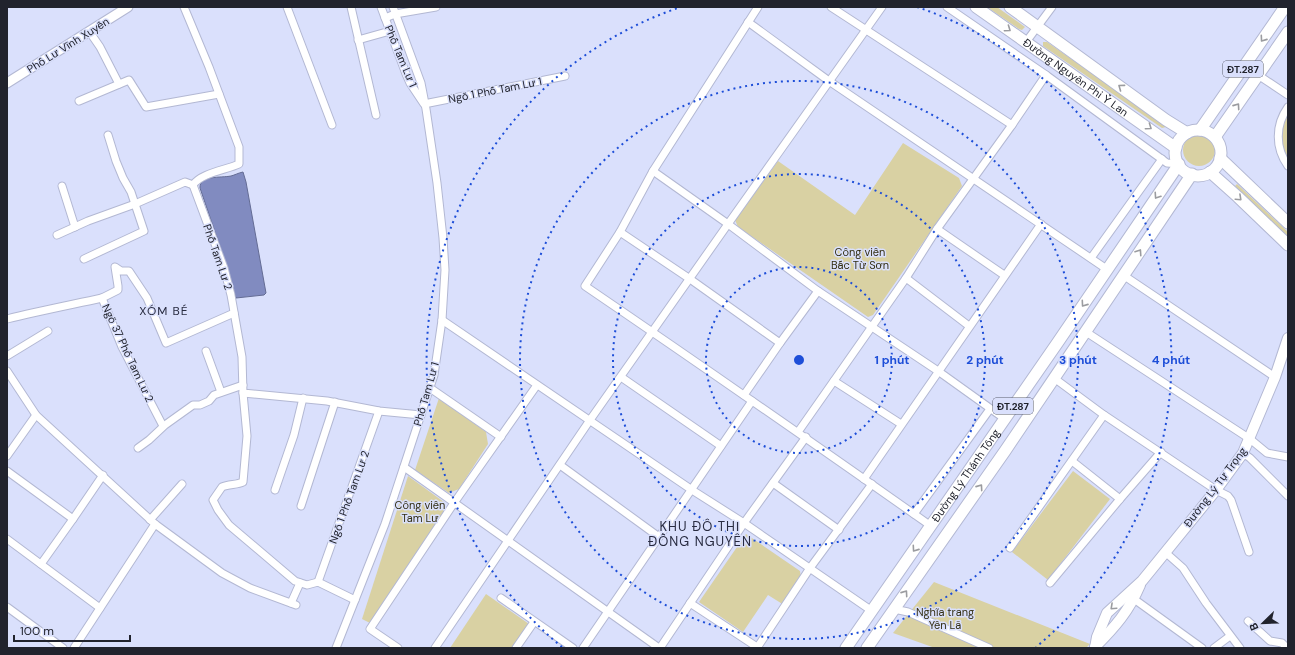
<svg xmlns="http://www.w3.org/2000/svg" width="1295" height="655" font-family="'DM Sans',sans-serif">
<rect width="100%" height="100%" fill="#dae0fc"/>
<g fill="#d9d1a3">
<path d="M987 7H997L1025 27 1022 30 1019 29Z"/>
<path d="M1043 42H1047L1165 124 1166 127 1162 128 1043 46Z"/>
<path d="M1288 113V160C1277 149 1282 126 1288 113Z"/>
<circle cx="1199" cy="150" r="16"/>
<path d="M903 143 959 178 962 186 873 315 868 317 738 227 735 220 778 161 855 215Z"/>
<path d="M1237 184 1288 232V237L1235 186Z"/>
<path d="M439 398 486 432 488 444 459 489 449 493 415 470Z"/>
<path d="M1073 471 1110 499 1048 580 1012 552Z"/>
<path d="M408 476 444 502 445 512 370 623 362 619Z"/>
<path d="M746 534 800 571 801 578 784 605 768 595 743 632 699 602Z"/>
<path d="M934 582 1090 644 1086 648H935L893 633Z"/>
<path d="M486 594 529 624 512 648H450Z"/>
</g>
<path fill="#818bc0" stroke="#646c94" d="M243 172 246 182 266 293 264 295 236 298 226 264 200 188C199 175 221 178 231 176 235 175 238 173 243 172Z"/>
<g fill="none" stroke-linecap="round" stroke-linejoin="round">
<defs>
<g id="minor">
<path d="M184 7 209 67 239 147V164C226 170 201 173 193 185L224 268 231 295 242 357 243 393 327 401 379 411 421 415"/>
<path d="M287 7 332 125"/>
<path d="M351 7 376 115"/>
<path d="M381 7 406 74 410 83 424 104 565 76"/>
<path d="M758 7 653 171 620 232 585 286C701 365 816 445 931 526"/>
<path d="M831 7 1012 125"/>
<path d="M947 7 1046 75 1167 163 1179 164"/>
<path d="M385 18 395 14 436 7"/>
<path d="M748 22 829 81 1108 270"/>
<path d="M89 31 100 47 119 84"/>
<path d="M358 40 390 31"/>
<path d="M1026 42 1052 7"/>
<path d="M1258 75 1288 95"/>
<path d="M79 101 129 80 146 107 219 94"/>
<path d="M1288 107C1275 125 1275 148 1288 166"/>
<path d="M653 171 728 224 818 291 938 371 1005 419"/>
<path d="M62 186 75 227"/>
<path d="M937 229 1004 275"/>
<path d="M620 232 690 279 780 343"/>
<path d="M57 235 88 221 135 204 185 182 193 185"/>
<path d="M1091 258 1162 159"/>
<path d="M84 259 144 231 131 192 123 178 116 161 108 135"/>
<path d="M1123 275 1275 377"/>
<path d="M906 278 969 326"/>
<path d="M7 319C39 311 70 305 102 298"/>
<path d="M442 320 692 490 744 523 872 611"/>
<path d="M1086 332 1250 439 1267 453 1288 457"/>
<path d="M206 351 221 392"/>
<path d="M7 356 48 331"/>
<path d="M7 371 36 415 155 524 222 573 250 588 296 605"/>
<path d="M621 377 721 446"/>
<path d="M1054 378 1104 415 1216 490 1228 496 1231 500 1249 552"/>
<path d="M834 381 901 424"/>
<path d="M430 388 501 437"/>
<path d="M243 393 247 436 243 482C237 485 229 484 222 487L213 500 218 510 229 525 295 581 307 585 318 582 355 600"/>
<path d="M744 395 780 343 818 291"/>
<path d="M163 426 122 347 102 298 118 290V286L115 267 121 271H129L147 298 166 343 234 313"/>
<path d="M798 432 906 278 937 229 1012 125 1046 75"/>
<path d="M138 448 149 440 165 425 193 405H200L209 401 214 395 243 385"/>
<path d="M1243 453 1250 458 1288 496"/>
<path d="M7 456 36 415"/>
<path d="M1072 461 1120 499"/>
<path d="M560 465 659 537"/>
<path d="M404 467 659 648"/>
<path d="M7 471 73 519"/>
<path d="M864 479 1041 224"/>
<path d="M773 483 839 530"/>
<path d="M275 490 294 435 303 398"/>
<path d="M301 506 335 402"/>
<path d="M914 514 990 409"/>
<path d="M150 520 182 484"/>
<path d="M7 539 100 608"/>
<path d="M1010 548 1104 415"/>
<path d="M1165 552 1183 568 1206 603 1240 648"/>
<path d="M41 564 73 519 103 475"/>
<path d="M318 582 379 411"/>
<path d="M1050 583 1120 499 1161 452"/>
<path d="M501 598 573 648"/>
<path d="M1134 599 1202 648"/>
<path d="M291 603 300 583"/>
<path d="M690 603 757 647"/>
<path d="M7 607 63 648"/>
<path d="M894 609 908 612 989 648"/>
<path d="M1248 621 1270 641 1282 643 1287 648"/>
<path d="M74 648 155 524"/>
<path d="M336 648 385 524 434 375 442 320 445 270 443 238 437 183 426 109 421 83 393 7"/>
<path d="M398 648 370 629 454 503 537 385"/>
<path d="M435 648 590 420 728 224 882 7"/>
<path d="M516 648 534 622"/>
<path d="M583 648 752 401"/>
<path d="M660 648 744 523 806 437"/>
<path d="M757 648 810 568 872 484"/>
<path d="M1214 648 1230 636"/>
</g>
<path id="tertiary" d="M7 83 128 7"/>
<g id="secondary">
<path d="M1095 647C1115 627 1129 611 1140 585"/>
<path d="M1095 648 1097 637 1107 613 1142 581 1216 490 1243 453 1275 377 1288 338"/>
</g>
<g id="primary">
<path id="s1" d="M976 7 1176 148"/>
<path d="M1010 7 1166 120 1187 133"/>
<path d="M1200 130 1285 7"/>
<circle cx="1198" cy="153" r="23"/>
<path d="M1215 137 1288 32"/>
<path d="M1220 158 1288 223"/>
<path d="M1210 172 1238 197 1288 245"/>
<path id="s2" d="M846 648 1058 342 1179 164"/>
<path d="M867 648 1005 451 1192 174"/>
</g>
</defs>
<use href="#minor" stroke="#b3b8d3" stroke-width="9"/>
<use href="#tertiary" stroke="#b3b8d3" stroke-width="11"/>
<use href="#secondary" stroke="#b3b8d3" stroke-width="12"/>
<use href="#primary" stroke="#b3b8d3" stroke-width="13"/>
<use href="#minor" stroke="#fff" stroke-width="7"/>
<use href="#tertiary" stroke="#fff" stroke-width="9"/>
<use href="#secondary" stroke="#fff" stroke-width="10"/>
<use href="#primary" stroke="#fff" stroke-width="11"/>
</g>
<defs><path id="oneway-chevron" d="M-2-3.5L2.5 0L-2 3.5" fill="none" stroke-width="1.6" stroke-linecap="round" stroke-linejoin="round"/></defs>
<g stroke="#9b9ca0">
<use href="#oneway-chevron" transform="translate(1008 29) rotate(35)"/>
<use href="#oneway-chevron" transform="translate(1263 39) rotate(125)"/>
<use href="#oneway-chevron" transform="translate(1121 87) rotate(-144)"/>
<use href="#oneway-chevron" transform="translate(1237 106) rotate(-55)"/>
<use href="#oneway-chevron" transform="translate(1149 127) rotate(35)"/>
<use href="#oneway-chevron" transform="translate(1157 196) rotate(124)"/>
<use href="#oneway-chevron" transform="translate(1239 198) rotate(43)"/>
<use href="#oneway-chevron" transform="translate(1139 252) rotate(-56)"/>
<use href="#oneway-chevron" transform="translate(1084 304) rotate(125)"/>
<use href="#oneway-chevron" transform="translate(980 487) rotate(-55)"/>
<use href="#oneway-chevron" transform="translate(915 549) rotate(125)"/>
<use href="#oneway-chevron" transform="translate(905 593) rotate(-55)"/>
<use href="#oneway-chevron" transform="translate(1113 607) rotate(137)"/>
</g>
<g fill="none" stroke="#1d4ed8" stroke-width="2" stroke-dasharray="2 4">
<circle cx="799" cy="360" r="93"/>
<circle cx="799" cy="360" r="186"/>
<circle cx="799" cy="360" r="279"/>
<path d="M562 647A372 372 0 0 1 681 7M917 7A372 372 0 0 1 1036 647"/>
</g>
<g text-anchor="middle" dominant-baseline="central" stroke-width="3" stroke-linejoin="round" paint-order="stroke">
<g fill="#dae0fc" stroke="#585c6b" stroke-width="1">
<rect x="1223" y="61" width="40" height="16" rx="3"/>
<rect x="993" y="398" width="40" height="16" rx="3"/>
</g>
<g font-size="10" font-weight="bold" fill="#21232d">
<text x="1243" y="69">ĐT.287</text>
<text x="1013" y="406">ĐT.287</text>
</g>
<g font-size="11" fill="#21232d" stroke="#dae0fc">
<text transform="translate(68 45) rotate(-32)">Phố Lư Vĩnh Xuyên</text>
<text transform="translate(401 56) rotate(67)">Phố Tam Lư 1</text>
<text stroke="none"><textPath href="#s1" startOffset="122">Đường Nguyên Phi Ỷ Lan</textPath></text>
<text transform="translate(495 90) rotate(-11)">Ngõ 1 Phố Tam Lư 1</text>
<text transform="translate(218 257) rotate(71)">Phố Tam Lư 2</text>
<text transform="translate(128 353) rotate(65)">Ngõ 37 Phố Tam Lư 2</text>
<text transform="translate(426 394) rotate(-74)">Phố Tam Lư 1</text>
<text stroke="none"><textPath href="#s2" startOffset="210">Đường Lý Thánh Tông</textPath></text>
<text transform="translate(1215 487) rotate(-53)">Đường Lý Tự Trọng</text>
<text transform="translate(349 497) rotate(-70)">Ngõ 1 Phố Tam Lư 2</text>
</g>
<g font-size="11" fill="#332e12" stroke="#dae0fc">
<text x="860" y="252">Công viên<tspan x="860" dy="13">Bắc Từ Sơn</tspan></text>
<text x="420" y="505">Công viên<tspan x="420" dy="13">Tam Lư</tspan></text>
<text x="945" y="612">Nghĩa trang<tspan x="945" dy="13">Yên Lã</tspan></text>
</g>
<g font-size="12" letter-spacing="1" fill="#282b40" stroke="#dae0fc">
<text x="164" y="311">XÓM BÉ</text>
</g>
<g font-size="13" letter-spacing="1" fill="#282b40" stroke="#dae0fc">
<text x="700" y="526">KHU ĐÔ THỊ<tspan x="700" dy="15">ĐỒNG NGUYÊN</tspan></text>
</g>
</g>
<circle cx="799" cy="360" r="6" fill="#1d4ed8" stroke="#dae0fc" stroke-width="2"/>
<g font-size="12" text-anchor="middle" font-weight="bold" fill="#1d4ed8" stroke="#dae0fc" stroke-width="3" stroke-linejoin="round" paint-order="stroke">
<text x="892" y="364">1 phút</text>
<text x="985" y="364">2 phút</text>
<text x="1078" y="364">3 phút</text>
<text x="1171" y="364">4 phút</text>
</g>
<rect width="1295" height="655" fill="none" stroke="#21232d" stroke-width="16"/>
<g transform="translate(1263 623) rotate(247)" stroke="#dae0fc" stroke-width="3" paint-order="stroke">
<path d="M0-3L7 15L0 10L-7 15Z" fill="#21232d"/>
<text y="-6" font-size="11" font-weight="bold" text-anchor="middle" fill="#21232d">B</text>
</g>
<path d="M14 635v6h116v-6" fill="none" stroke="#21232d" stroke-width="2"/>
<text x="20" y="635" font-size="12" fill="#21232d" stroke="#dae0fc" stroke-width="3" paint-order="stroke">100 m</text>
</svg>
